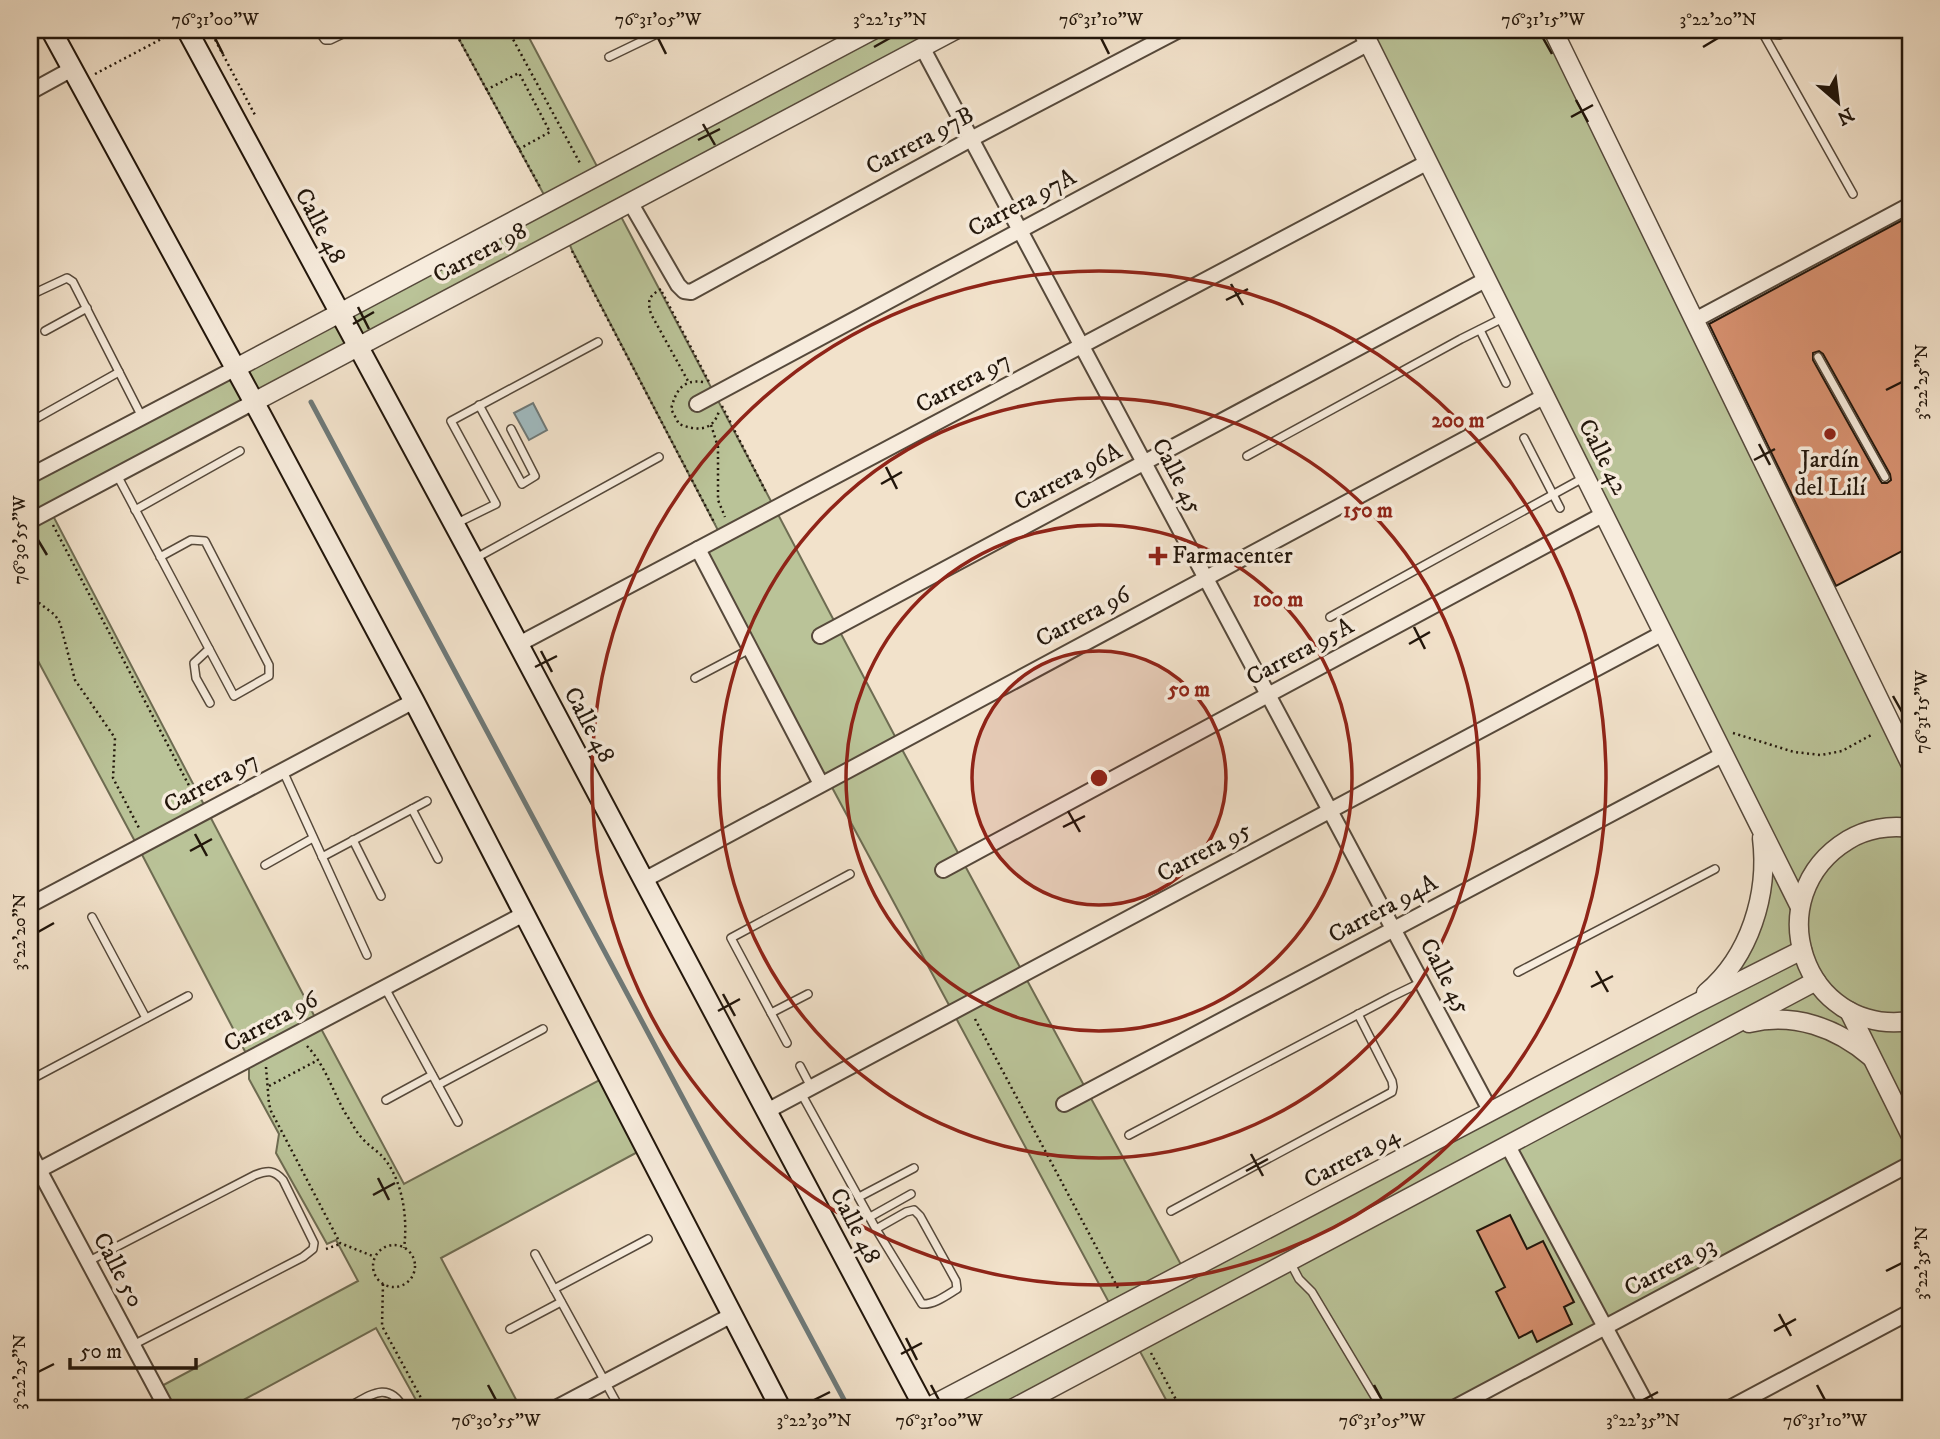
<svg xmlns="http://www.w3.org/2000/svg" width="1940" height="1439" font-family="'IM FELL DW Pica',serif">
<rect width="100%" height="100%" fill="#f2e2cb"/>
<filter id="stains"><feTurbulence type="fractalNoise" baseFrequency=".00286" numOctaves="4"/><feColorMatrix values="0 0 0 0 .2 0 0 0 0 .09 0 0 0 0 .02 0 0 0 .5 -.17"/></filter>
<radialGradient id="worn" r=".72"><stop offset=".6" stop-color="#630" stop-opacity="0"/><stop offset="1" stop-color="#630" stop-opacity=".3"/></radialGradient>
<path fill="#bac398" stroke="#6e6c52" stroke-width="2" d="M454 30H525L601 174 873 30H955L617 209 898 742 1185 1272 1693 1005 1750 932 1762 840 1362 30H1553L1910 757V1164L1452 1409H1171L1136 1344 1012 1409H925L1113 1310 828 780 821 784 698 549 721 536 572 250 566 236 50 510 318 1023 404 1184 607 1076 645 1148 441 1258 521 1409H421L376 1328 227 1409H167L156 1389 358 1281 336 1240 327 1244 276 1153 279 1134 249 1079V1059L138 847 30 646V467L33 474 548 202Z"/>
<path fill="#a0bbc1" stroke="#6e7978" stroke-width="2" d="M533 403 547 430 529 440 514 413Z"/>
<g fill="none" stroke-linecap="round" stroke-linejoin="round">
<path stroke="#6e7978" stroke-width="5" d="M311 402 849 1409"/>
</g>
<g fill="#d6906f" stroke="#22160b" stroke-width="2" fill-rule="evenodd">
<path d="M1910 216V547L1836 586 1709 324ZM1819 351 1823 354 1890 474 1891 480 1887 483H1882L1880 480 1813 360V353Z"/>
<path d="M1510 1215 1527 1249 1543 1241 1574 1302 1564 1307 1572 1324 1537 1342 1532 1331 1519 1338 1496 1292 1505 1287 1477 1231Z"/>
</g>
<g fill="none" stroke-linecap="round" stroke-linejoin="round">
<defs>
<g id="service">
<path d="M318 30 325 40H330L351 30"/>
<path d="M1761 30 1853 194"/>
<path d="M1764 34 1780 35 1792 30"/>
<path d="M609 57 665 30"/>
<path d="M37 292 67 278 73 282 142 417"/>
<path d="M1480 330 1506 383"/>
<path d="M45 331 87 308"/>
<path d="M1818 357 1885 477"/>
<path d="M479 405 522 484 535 476 511 429"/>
<path d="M30 422 119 372"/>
<path d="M1524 438 1560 508"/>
<path d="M1247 456 1461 339 1505 317"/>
<path d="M117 475C156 549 195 622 234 696L269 676V665L205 541 191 540 160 557"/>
<path d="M135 510 240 451"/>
<path d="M455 524 496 504 451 421 598 342"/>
<path d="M476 558 659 457"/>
<path d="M1330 617 1585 477"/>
<path d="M209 649 194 663 196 678 210 703"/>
<path d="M695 678 750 649"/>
<path d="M283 771 367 955"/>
<path d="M412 809 438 859"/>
<path d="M353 840 381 896"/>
<path d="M322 857 427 801"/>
<path d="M265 865 313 838"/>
<path d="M92 917 146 1018"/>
<path d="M1518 972 1715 869"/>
<path d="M385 988 458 1122"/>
<path d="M771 1013 808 994"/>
<path d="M787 1043 731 938 850 874"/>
<path d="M800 1066 811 1087"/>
<path d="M30 1080 188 996"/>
<path d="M438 1085 543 1029"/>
<path d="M801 1093 876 1229 922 1304C934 1305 947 1295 957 1289L956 1281 920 1216 914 1210 906 1212 876 1229"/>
<path d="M386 1100 432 1075"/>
<path d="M1129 1135 1391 997 1422 982"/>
<path d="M859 1197 914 1168"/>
<path d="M1171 1211 1392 1092 1393 1087 1392 1081 1358 1014"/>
<path d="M870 1217 911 1194"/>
<path d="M535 1254 620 1409"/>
<path d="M89 1261 255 1175C268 1170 274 1170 283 1180L314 1243 313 1249 303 1257 133 1345"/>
<path d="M1290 1262 1299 1279 1312 1292 1382 1409"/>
<path d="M554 1289 648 1239"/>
<path d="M510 1329 561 1302"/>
<path d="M345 1409C368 1397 388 1378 404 1409"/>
</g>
<g id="minor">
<path d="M922 47 1491 1112"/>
<path d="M30 92 72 69"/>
<path d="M630 202 678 285 684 291 691 292 971 139 1179 30"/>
<path d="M1695 320 1910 205"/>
<path d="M697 404 1369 43"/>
<path d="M30 476 236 368"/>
<path d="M30 521 254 402"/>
<path d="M698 549 821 784"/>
<path d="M820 636 1487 279"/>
<path d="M519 644 1428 162"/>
<path d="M943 870 1604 514"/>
<path d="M644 880 1545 396"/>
<path d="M30 905 414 701"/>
<path d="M1064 1104 1724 754"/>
<path d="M767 1111 1663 633"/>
<path d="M1508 1146 1649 1409"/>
<path d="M30 1153 167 1409"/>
<path d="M39 1170 524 914"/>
<path d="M554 1409 732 1315"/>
<path d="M1452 1409 1910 1164"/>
<path d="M1728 1409 1910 1312"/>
</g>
<g id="tertiary">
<path d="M1362 30 1800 907"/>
<path d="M1553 30 1910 763"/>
<path d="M236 368 873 30"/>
<path d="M254 402 955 30"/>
<path d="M1910 828C1889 825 1866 829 1848 840 1756 896 1803 1036 1910 1021"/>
<path d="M1706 993C1750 956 1769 894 1762 838"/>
<path d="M1849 1011 1910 1134"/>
<path d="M1749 1023C1794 1012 1837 1028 1871 1057"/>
<path d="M925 1409 1693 1005 1802 950"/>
<path d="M1012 1409 1816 981"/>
</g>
<g id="secondary">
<path d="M51 30 261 415 414 701 781 1409"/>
<path d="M187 30 473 559 925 1409"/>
</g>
</defs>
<use href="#service" stroke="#56493b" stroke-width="10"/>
<use href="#minor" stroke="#56493b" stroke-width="18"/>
<use href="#tertiary" stroke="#56493b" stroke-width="21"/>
<use href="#secondary" stroke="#22160b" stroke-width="23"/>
<g stroke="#22160b" stroke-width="2.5" stroke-dasharray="2 3.5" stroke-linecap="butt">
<path d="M210 30 255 115"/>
<path d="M454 30 540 187"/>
<path d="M508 30 581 165"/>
<path d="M456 33H464L469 30"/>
<path d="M95 74 169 35"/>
<path d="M486 90 519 73 550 132 519 149"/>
<path d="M572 251 715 524"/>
<path d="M661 289C649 296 647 300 651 314L688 381"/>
<path d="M662 292 709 382"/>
<path d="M703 382C682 379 676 391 671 409L679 424C696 431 713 432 719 411"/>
<path d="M722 406 767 494"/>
<path d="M711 425 718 447V500L725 517"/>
<path d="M53 525 196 799"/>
<path d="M30 596 55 615 60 623 75 680 115 738 113 778 140 830"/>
<path d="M1733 733 1794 752 1821 755 1842 751 1873 734"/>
<path d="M975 1019 1118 1288"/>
<path d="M307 1046C326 1066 333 1093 347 1116 352 1123 356 1132 362 1138 368 1145 376 1150 382 1156 403 1179 408 1219 404 1248"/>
<path d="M266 1067 269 1104 271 1111 340 1243 375 1257"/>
<path d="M269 1086 318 1060"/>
<circle cx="394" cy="1266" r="21"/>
<path d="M326 1249 340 1244"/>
<path d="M383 1284 382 1326 427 1409"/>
<path d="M1151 1353 1181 1409"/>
</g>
<use href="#service" stroke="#f7ecdd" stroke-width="7"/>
<use href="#minor" stroke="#f7ecdd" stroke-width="14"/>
<use href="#tertiary" stroke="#f7ecdd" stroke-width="18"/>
<use href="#secondary" stroke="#f7ecdd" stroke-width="19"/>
</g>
<path fill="none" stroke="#22160b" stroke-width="2.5" d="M215 38 223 54M658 38 666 54M1101 38 1109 54M1543 38 1552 54M874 47 890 38M1703 47 1718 38M1576 100 1588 122M1571 117 1593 105M703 124 715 145M698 140 720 129M1231 284 1243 305M1226 300 1248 289M358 307 369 329M353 324 374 312M1886 390 1902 382M1759 444 1770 465M1754 460 1775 449M886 467 897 489M881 484 902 472M38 540 47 555M1414 627 1425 649M1409 644 1430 632M541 651 552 672M535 667 557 656M1893 696 1902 712M1068 811 1080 832M1063 827 1085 816M195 834 207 856M190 851 212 839M38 932 54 923M1596 971 1608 992M1591 987 1613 976M723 994 735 1016M718 1011 740 999M1251 1154 1263 1176M1246 1171 1268 1159M378 1178 389 1200M373 1195 395 1183M1886 1271 1902 1263M1779 1314 1791 1336M1774 1331 1796 1319M906 1338 917 1360M901 1354 922 1343M38 1372 54 1364M488 1385 496 1400M931 1385 939 1400M1374 1385 1382 1400M1817 1385 1825 1400M814 1400 830 1392M1643 1400 1658 1392"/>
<circle cx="1099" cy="778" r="127" fill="#8f2418" fill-opacity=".12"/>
<g fill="none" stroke="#8f2418" stroke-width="3.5">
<circle cx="1099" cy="778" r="127"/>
<circle cx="1099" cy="778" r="253"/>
<circle cx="1099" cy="778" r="380"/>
<circle cx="1099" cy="778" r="507"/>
</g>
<g fill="#8f2418" stroke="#f7ecdd" stroke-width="2.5">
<circle cx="1830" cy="434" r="7"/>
<path d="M1154.5 545.5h7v7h7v7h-7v7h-7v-7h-7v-7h7z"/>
</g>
<g text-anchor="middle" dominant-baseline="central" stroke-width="7" stroke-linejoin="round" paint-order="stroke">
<g font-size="24" fill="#22160b" stroke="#f7ecdd">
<text transform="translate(920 141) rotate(-28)">Carrera 97B</text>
<text transform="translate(1022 203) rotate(-28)">Carrera 97A</text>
<text transform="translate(320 226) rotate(62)">Calle 48</text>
<text transform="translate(480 253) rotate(-28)">Carrera 98</text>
<text transform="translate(963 383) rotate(-28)">Carrera 97</text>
<text transform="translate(1603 457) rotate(63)">Calle 42</text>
<text transform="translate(1177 476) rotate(62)">Calle 45</text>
<text transform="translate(1068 477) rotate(-28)">Carrera 96A</text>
<text transform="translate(1083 617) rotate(-28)">Carrera 96</text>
<text transform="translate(1300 652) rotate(-28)">Carrera 95A</text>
<text transform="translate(589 725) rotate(62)">Calle 48</text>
<text transform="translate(211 783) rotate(-28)">Carrera 97</text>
<text transform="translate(1204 852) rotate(-28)">Carrera 95</text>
<text transform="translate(1383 909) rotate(-28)">Carrera 94A</text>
<text transform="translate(1445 976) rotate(62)">Calle 45</text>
<text transform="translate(271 1022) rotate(-28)">Carrera 96</text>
<text transform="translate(1352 1158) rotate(-28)">Carrera 94</text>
<text transform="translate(855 1226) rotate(62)">Calle 48</text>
<text transform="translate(1670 1267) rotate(-28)">Carrera 93</text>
<text transform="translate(118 1270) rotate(62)">Calle 50</text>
</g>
<g font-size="24" fill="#22160b" stroke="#f7ecdd">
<text x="1830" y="460">Jardín<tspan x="1830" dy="28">del Lilí</tspan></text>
<text x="1172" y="556" text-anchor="start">Farmacenter</text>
</g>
</g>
<circle cx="1099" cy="778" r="10" fill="#8f2418" stroke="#f7ecdd" stroke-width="3.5"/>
<g font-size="21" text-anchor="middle" font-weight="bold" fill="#8f2418" stroke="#f7ecdd" stroke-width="7" stroke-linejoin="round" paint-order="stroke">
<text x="1458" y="427">200 m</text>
<text x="1368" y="517">150 m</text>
<text x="1278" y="606">100 m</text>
<text x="1189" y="696">50 m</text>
</g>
<rect width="1940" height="1439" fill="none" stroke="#f2e2cb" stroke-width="77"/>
<g transform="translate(1838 102) rotate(152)" stroke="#f7ecdd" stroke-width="5" paint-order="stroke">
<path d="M0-5L12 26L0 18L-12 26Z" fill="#22160b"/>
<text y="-10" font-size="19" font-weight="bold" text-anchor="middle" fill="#22160b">N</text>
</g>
<path d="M70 1358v10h126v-10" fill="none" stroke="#22160b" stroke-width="3.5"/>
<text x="80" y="1358" font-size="21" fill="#22160b" stroke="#f7ecdd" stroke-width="5" paint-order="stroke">50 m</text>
<rect x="38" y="38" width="1864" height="1362" fill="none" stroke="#22160b" stroke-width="2.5"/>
<g font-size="18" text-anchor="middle" fill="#22160b">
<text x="215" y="25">76°31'00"W</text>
<text x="658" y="25">76°31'05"W</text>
<text x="890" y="25">3°22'15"N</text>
<text x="1101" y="25">76°31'10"W</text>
<text x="1543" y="25">76°31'15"W</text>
<text x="1718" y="25">3°22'20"N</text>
<text transform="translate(1921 382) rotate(-90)" y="6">3°22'25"N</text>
<text transform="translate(19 540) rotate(-90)" y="6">76°30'55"W</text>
<text transform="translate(1921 712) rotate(-90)" y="6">76°31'15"W</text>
<text transform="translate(19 932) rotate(-90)" y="6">3°22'20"N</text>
<text transform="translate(1921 1263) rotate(-90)" y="6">3°22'35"N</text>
<text transform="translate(19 1372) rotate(-90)" y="6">3°22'25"N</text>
<text x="496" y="1426">76°30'55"W</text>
<text x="814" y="1426">3°22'30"N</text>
<text x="939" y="1426">76°31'00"W</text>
<text x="1382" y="1426">76°31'05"W</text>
<text x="1643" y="1426">3°22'35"N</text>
<text x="1825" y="1426">76°31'10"W</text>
</g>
<rect width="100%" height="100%" filter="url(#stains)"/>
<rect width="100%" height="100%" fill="url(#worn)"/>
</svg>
